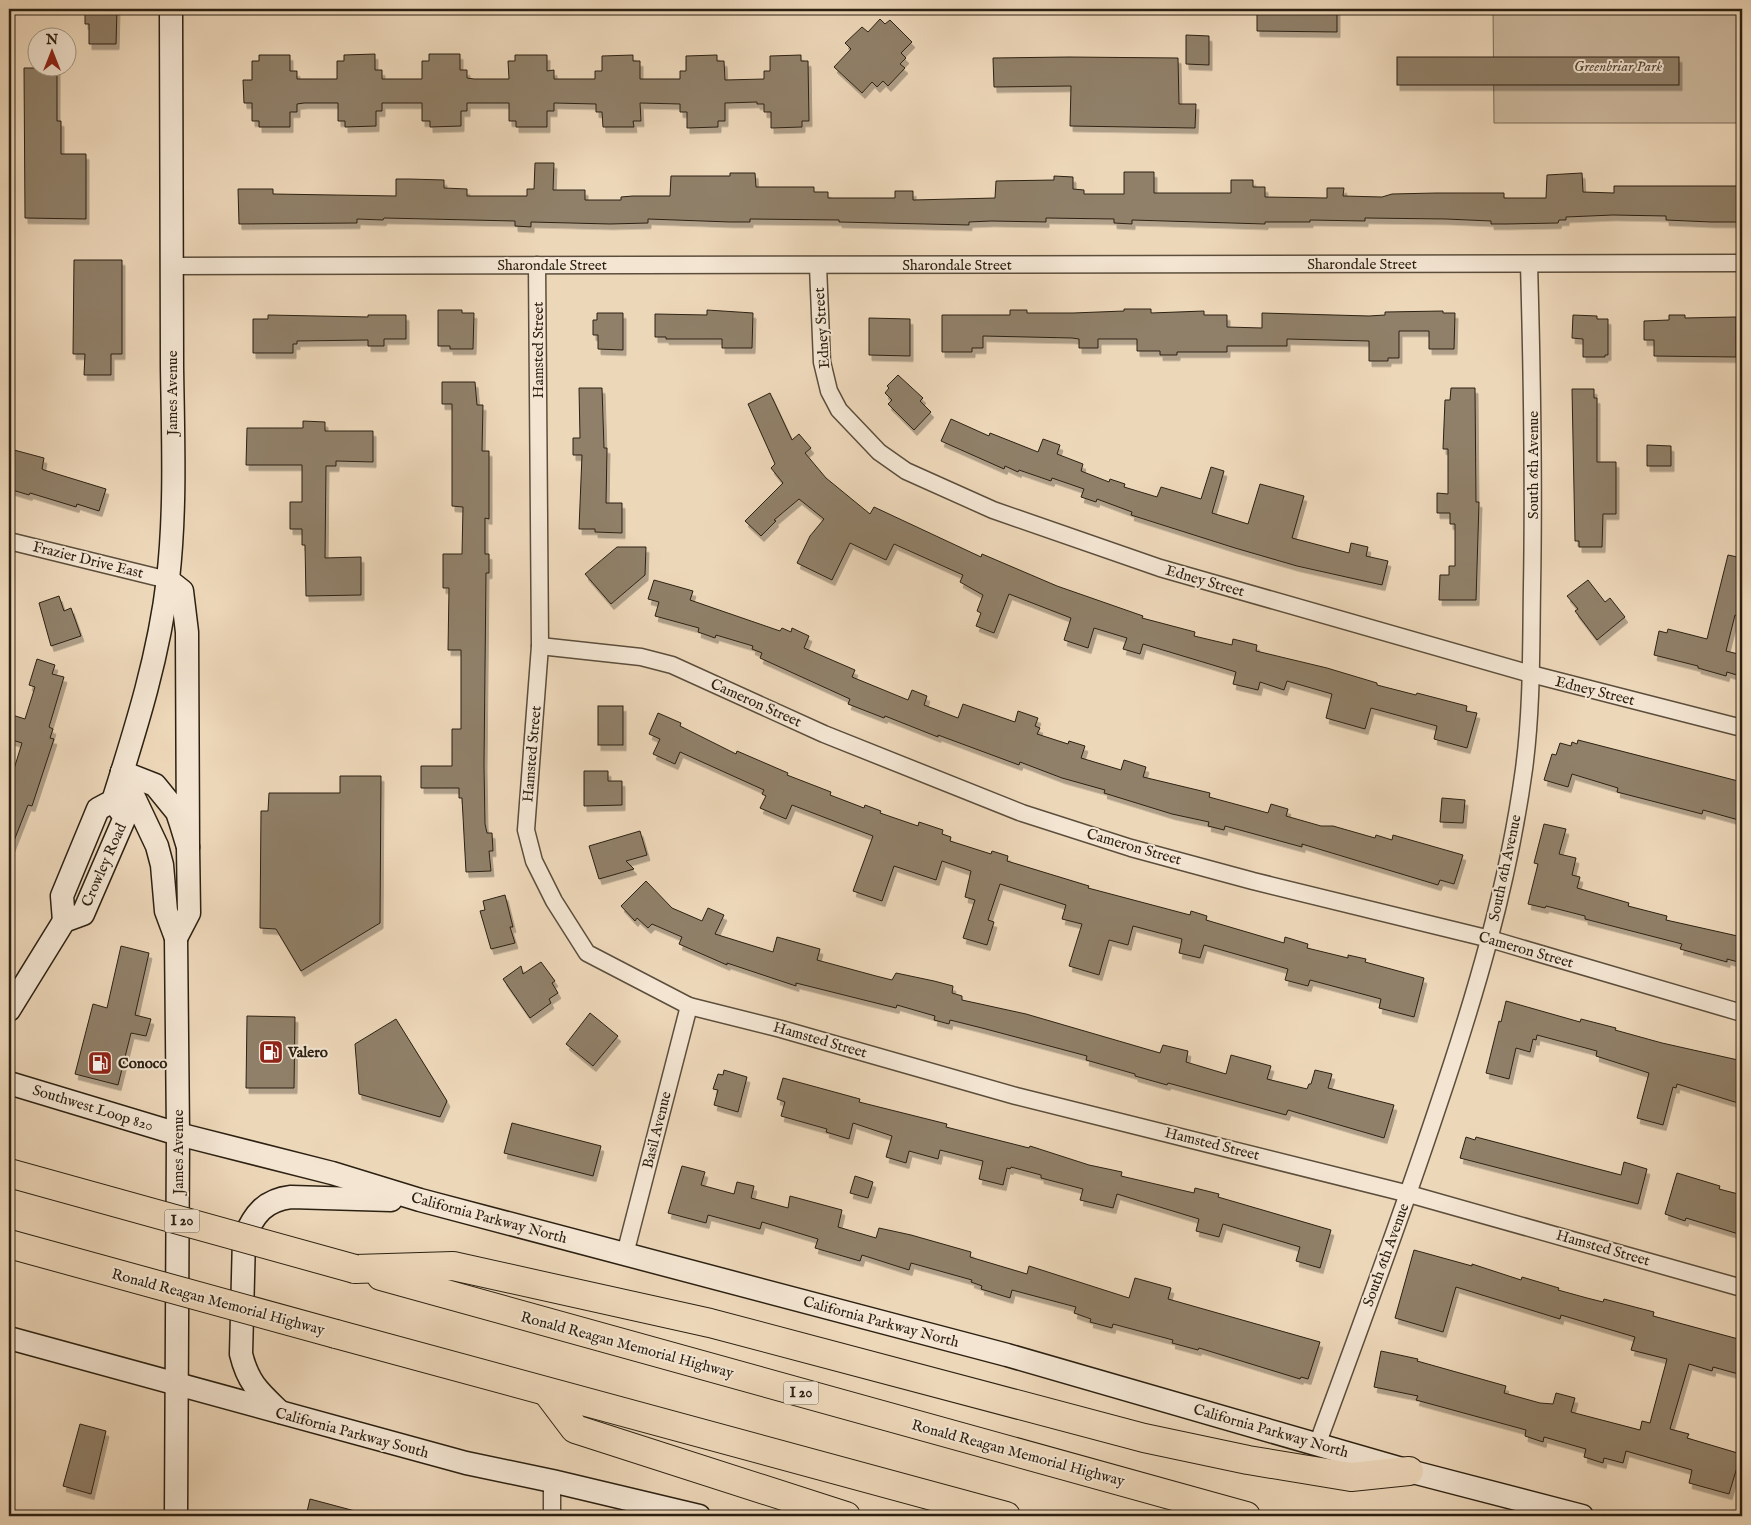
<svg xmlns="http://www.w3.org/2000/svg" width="1751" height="1525" font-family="'IM FELL English',serif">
<defs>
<filter id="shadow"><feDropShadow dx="3" dy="5.5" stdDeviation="0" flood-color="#0004"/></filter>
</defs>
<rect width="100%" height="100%" fill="#edd7b9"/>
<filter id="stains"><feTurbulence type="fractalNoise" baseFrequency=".004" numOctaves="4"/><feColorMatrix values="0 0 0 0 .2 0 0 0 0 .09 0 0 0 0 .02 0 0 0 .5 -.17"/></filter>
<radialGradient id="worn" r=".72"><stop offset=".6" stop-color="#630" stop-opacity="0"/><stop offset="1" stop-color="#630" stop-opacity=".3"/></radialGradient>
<path fill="#ccb89d" stroke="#7c6c58" d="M1493 9H1742V123H1494Z"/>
<g fill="#908069" stroke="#2c2112" filter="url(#shadow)">
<path d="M85 9H117L116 44H89V24H85Z"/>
<path d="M1257 9H1337V32L1257 31Z"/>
<path d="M880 19 885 24 890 20 912 42 901 53 906 58 900 64 905 68 888 86 883 81 877 87 872 82 862 93 834 67 851 49 845 43 862 27 868 32Z"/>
<path d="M1186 35 1209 36V65L1186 64Z"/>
<path d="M375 54V70H382V79H422V61H429V54H460V70H467V78L474 79H509L508 61H515V55H547V71L554 70V79H595V71H602V56L633 55V61H640V79H680V71H686V56L717 55V61H724L725 80 764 79V71H770V56L801 55V61H808L809 121H802V127L771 128V112H764V104H757V102L725 103V121H718V127L687 128V112H680V104L640 103 641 121H633L634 127H603L602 112H596V104L554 103V111H547V127H516V121H509V103H467V111H461V126L430 127V121H422V103H382V111H376V126L345 127V121H338V103H304L297 104V112H290V127H259V121H252V103H244L243 80H252V61H259V55H290V71H297V79H337V61H344V55Z"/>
<path d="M1069 57 1178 58 1179 104H1196L1195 128 1070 126 1071 86 994 87 993 58Z"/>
<rect x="1397" y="57" width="282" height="28"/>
<path d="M24 68H57V121H61V154H86V219L25 218Z"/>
<path d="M535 163H554L553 190H585V200H621V197L633 196H670L671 176H730V173H755L756 187H814V192H828V198H895V191H913V200L995 198 996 181 1054 180V176L1073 177V189L1084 190V194H1124V172H1154V193H1231V180H1253V187H1265V197L1327 198V188H1344L1343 196 1382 197 1392 194 1436 193H1504V198H1546L1547 175 1582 173 1583 192 1614 193V186H1739V194H1742V219H1739V222H1711L1666 220V216L1613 215 1566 217V220H1559L1558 223 1507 224H1491V221L1446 219 1365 218V221L1310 220V222H1265V224L1132 220V224L1114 223V219L1046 218V222L991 221 969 222V225L839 222V220L750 219V222H730L648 219V223L610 224 531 222V227L515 226V221L384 218 383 220 357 219V223L239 224 238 189H273V194L396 196V179H410L444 180V188L467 189V196H527V189H534Z"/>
<path d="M74 260H122V354H111V375H84L85 354H73Z"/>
<path d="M1124 309H1151V313L1204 311V315H1227V327L1262 328V313L1369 316 1385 315V312L1443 311V313H1455L1454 349H1429V331H1399V358H1388V361H1369V341L1287 339V346H1227V352H1177V355H1160V351H1137V339H1098V348H1079V339L1072 338 983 336V348H972V352H942V315H1010V310H1027V313H1073L1124 311Z"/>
<path d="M438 310H462V313H474L473 349H450V346H438Z"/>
<path d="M707 310 753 313 752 348H722V339H666V337H655V314L707 315Z"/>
<path d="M597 313H623V350L598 349V335H593V320H597Z"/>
<path d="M268 315 368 317V315H406V339H384V346H368V340L297 341V344H293V353H253V319H268Z"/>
<path d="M1573 315 1597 316V319H1608V355H1605V357H1583V339L1572 338Z"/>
<path d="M1669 315H1685V318L1736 317V357L1654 356V340H1644V321L1669 320Z"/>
<path d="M869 318 910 319V356L869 355Z"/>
<path d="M898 375 923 398 920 401 931 412 914 430 888 404 892 400 885 393 889 388 887 386Z"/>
<path d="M442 382H475L477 405H483L482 451H489V519L485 518V554H489V573H486L484 766 485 824 487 833H492L493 851H489L491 871 466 872 462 798H459V788H421V766H452V729H461V650H448L449 588H443V554H462L463 507 452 506V404H442Z"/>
<path d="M579 388H602L604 448H607L606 503H622V533L595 532V529H579L582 455H573V438H580Z"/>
<path d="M1451 388H1475L1476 502H1479L1476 600H1439L1440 575H1449V566H1455V524H1450V513H1437V493L1448 494V449H1443L1445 400H1450Z"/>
<path d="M1572 389H1594V398H1597V462H1616V514H1603L1602 547H1579V541H1575Z"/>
<path d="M770 393 792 440 799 434 811 448 805 453 826 478 870 514 874 507 981 557 982 554 1057 586 1143 616 1142 618 1195 632 1194 636 1232 645 1233 639 1257 645 1256 651 1327 668 1377 683V685L1416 695 1417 693 1467 706 1466 711 1477 713 1467 748 1434 739 1437 726 1371 708 1365 729 1326 718 1332 694 1287 681 1284 690 1260 682 1258 690 1233 684 1236 672 1143 644 1140 654 1123 649 1127 638 1094 628 1088 648 1064 640 1071 618 1009 594 994 633 976 626 981 613 977 611 983 595 960 582 963 575 894 544 886 560 850 543 832 580 797 563 810 536 824 519 799 499 774 520 776 521 761 536 745 521 783 483 771 468 775 464 748 404Z"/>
<path d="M951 419 989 436 990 433 1038 452 1043 439 1060 445 1057 454 1083 464 1081 471 1109 482 1110 479 1125 484 1124 487 1157 497 1161 487 1201 499 1211 467 1224 471 1212 513 1248 524 1260 484 1304 496 1292 538 1349 553 1351 543 1368 547 1366 556 1388 561 1382 585 1297 566 1235 548 1131 515 1132 512 1097 499 1096 502 1081 497 1084 489 1052 478 1051 481 1019 470 1018 472 1005 466 1004 469 941 441Z"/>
<path d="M303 421 325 422V431H373V462L336 461V466H326L325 558 361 557V595L306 596 305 545H302V529H290V502H302V465H246L247 428H303Z"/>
<path d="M1647 445 1671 446V466H1647Z"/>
<path d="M14 450 44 458 42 469 44 470 106 489 99 511 77 504 76 507 30 493 29 495 9 489V471Z"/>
<path d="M617 547H646L645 575 611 604 585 574Z"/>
<path d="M1728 555 1742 558V617L1735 615 1726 651 1742 655 1740 676 1727 672 1726 676 1698 668V666L1654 655 1659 631 1667 633 1668 629 1707 639Z"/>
<path d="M654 580 693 591 690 600 780 631 782 628 791 632 792 628 809 636 804 648 855 670 852 677 908 700 912 690 927 696 924 705 958 718 963 704 1015 722 1018 711 1038 718 1035 726 1040 728 1037 734 1068 744 1069 741 1085 746 1081 758 1121 770 1124 760 1146 767 1143 777 1210 793 1209 797 1268 813 1271 804 1288 809 1286 816 1321 826H1333L1375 838 1376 835 1392 840 1393 835 1463 855 1454 884 1440 880 1438 885 1302 844V847L1225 826 1224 830 1208 826 1209 822 1172 814 1104 793 1105 790 1062 778 1020 762 1019 765 938 735V737L885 716 884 718 848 704 850 699 760 658 762 653 752 649 753 646 716 635 715 638 698 632 699 628 655 616 659 602 648 599Z"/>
<path d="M1588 580 1605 602 1610 598 1625 617 1597 640 1575 611 1578 609 1567 596Z"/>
<path d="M59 596 64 611 71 608 81 636 51 646 39 603Z"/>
<path d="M37 659 55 665 52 674 64 677 49 727 53 729 50 738 54 739 32 806 28 805 10 851 9 785 22 743 9 739V714L25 719 35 687 29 685Z"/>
<rect x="598" y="706" width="25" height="39"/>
<path d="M658 713 681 723 680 726 736 754 737 751 788 773 787 775 831 792 830 795 864 808 865 805 881 811 880 813 918 826 919 822 943 830 942 834 951 837 950 841 991 854 992 851 1008 856 1007 861 1089 886 1088 888 1190 915 1191 911 1207 916 1206 920 1284 943 1285 937 1308 944 1307 948 1348 958V955L1366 959 1365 962 1424 978 1414 1017 1379 1008 1381 999 1310 980 1308 986 1285 980 1288 969 1204 945 1200 958 1179 953 1182 939 1133 926 1128 945 1109 940 1099 975 1069 966 1082 924 1062 919 1066 905 1000 884 988 920 994 922 987 945 963 938 975 900 965 897 971 871 942 861 936 880 894 866 882 901 853 891 873 836 792 805 786 819 760 808 766 796 762 794 764 790 680 752 675 764 653 754 660 739 649 734Z"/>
<path d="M1578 740 1742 782V821L1703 810 1702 814 1617 792 1618 788 1572 774 1568 787 1544 780 1552 754 1556 755 1560 743 1571 746 1572 742 1577 744Z"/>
<path d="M584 771H608V781H622V805L584 806Z"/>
<path d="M340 776H381L380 923 301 971 276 929 260 928 261 811H268L269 793H340Z"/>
<path d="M1442 798 1465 800 1463 823 1440 822Z"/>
<path d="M1544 824 1566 829 1559 854 1576 858 1572 875 1580 877 1577 888 1629 903 1628 906 1667 916 1666 920 1742 937V963L1727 959V962L1680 949 1682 944 1585 919V916L1546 906 1545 908 1528 904 1538 864 1534 863Z"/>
<path d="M640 831 647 855 626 861 634 869 599 879 589 846Z"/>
<path d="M646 881 672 908 702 921 708 908 724 915 715 934 773 952 777 937 820 949 817 960 876 976 892 980 896 973 934 981 953 986 952 993 962 996V1000L1026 1014 1160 1053 1163 1045 1188 1051 1186 1062 1226 1074 1231 1055 1271 1066 1267 1079 1307 1089 1309 1084H1311L1315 1070 1332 1074 1328 1088 1394 1105 1384 1138 1288 1110 1286 1115 1168 1083 1167 1085 1135 1076V1074L1086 1060 1087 1056 982 1028 950 1020 949 1024 934 1020 935 1016 897 1005 896 1008 796 983V986L727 963V965L679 944 682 937 652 924 648 928 637 918 635 921 621 906Z"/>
<path d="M505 895 513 927H510L515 943 491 949 480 911 485 910 483 901Z"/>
<path d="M121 946 149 953 135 1015 151 1019 146 1036 131 1033 118 1085 75 1074 93 1004 107 1008Z"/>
<path d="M541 962 555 981 552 983 558 993 549 999 551 1003 530 1018 503 979 521 966 523 974Z"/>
<path d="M1506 1001 1580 1022 1581 1019 1616 1028 1615 1030 1662 1043 1738 1060 1737 1063 1742 1064V1087L1738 1103 1677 1084 1676 1088 1673 1087 1663 1125 1637 1118 1649 1073 1596 1056 1597 1051 1537 1035 1536 1040 1533 1039 1530 1052 1516 1048 1509 1079 1486 1073 1499 1021 1501 1022Z"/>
<path d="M590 1013 618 1036 593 1066 566 1044Z"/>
<path d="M247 1016 295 1017 294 1088H246Z"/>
<path d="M396 1019 447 1101 440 1117 359 1094 355 1044Z"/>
<path d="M724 1070 747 1077 738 1112 714 1105 718 1090 713 1089 718 1074 723 1075Z"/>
<path d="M783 1078 860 1099 859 1102 947 1124 946 1127 1029 1148 1030 1146 1089 1165 1122 1172 1121 1176 1194 1193 1195 1188 1219 1194 1218 1197 1331 1230 1320 1268 1296 1261 1300 1247 1223 1224 1219 1237 1196 1231 1199 1219 1117 1194 1113 1208 1080 1200 1083 1189 1041 1178V1175L1011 1167 1010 1169 1007 1168 1003 1185 979 1179 983 1161 940 1150 938 1159 909 1151 906 1163 886 1157 892 1136 853 1123 849 1139 826 1132 827 1129 781 1116 785 1102 777 1099Z"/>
<path d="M512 1123 601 1146 593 1176 504 1153Z"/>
<path d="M1466 1137 1475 1140 1476 1137 1621 1175 1624 1162 1647 1169 1638 1204 1460 1158Z"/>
<path d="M682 1166 705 1172 701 1185 734 1194 737 1182 754 1186 751 1198 788 1208 790 1196 842 1210 838 1227 876 1238 879 1228 911 1235 971 1252 970 1257 1027 1274 1029 1266 1129 1298 1135 1278 1171 1288 1168 1299 1320 1342 1308 1379 1301 1377 1300 1379 1199 1348 1198 1350 1172 1343 1173 1340 1113 1324 1112 1328 1090 1322 1091 1319 1074 1313 1076 1307 1012 1290 1010 1298 981 1289 982 1286 971 1282 972 1280 911 1263 909 1270 862 1255 860 1261 815 1248 818 1239 762 1222 760 1229 708 1215 706 1223 668 1213Z"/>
<path d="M1677 1173 1720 1186 1719 1189 1742 1195V1235L1686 1218 1685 1221 1665 1214Z"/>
<path d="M855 1176 873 1182 868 1198 850 1193Z"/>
<path d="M1414 1250 1472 1266V1264L1521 1280 1522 1277 1559 1288 1558 1290 1587 1298 1603 1302 1604 1299 1654 1312 1653 1316 1742 1340V1375L1713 1367 1712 1371 1689 1364 1670 1429 1689 1434 1687 1438 1741 1454 1729 1494 1689 1483 1692 1470 1626 1451 1623 1463 1604 1458 1603 1463 1584 1457 1586 1449 1544 1437 1543 1442 1525 1436 1526 1430 1416 1400 1418 1396 1374 1387 1381 1351 1418 1359 1417 1361 1506 1386 1504 1393 1540 1403 1553 1404 1556 1393 1575 1398 1571 1412 1640 1430 1642 1421 1650 1423 1667 1359 1631 1350 1635 1337 1561 1315 1560 1319 1456 1287 1443 1332 1395 1318Z"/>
<path d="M80 1424 106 1431 91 1494 63 1486Z"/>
<path d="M310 1499 355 1511 354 1516H306Z"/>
</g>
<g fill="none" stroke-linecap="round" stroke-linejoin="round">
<defs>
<g id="street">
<path d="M537 265 540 646 526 830 534 861 554 901 587 953 689 1006 781 1029 1016 1096 1409 1194 1742 1288"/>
<path d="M172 266 1742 263"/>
<path d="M818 266 822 362 829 391 839 410 879 452 906 471 993 510 1160 568 1531 674 1742 728"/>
<path d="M9 541 168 580"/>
<path d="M540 646 641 657 672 665 824 734 1022 813 1131 848 1253 881 1490 939 1742 1013"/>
<path d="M625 1254 689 1006"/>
<path d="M1317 1445C1358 1334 1399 1223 1436 1112 1474 1000 1508 887 1524 769 1532 709 1531 648 1532 587 1534 479 1532 371 1529 264"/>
<path d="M552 1516V1481"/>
</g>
<g id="secondary">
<path d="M168 580 182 591 187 632 188 847"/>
<path d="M122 772 157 846 162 865 166 911 176 938 178 1134 176 1516"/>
<path d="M122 772 155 785 177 812 181 824 188 847 189 913 176 938"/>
<path d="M64 921 62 896 98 809 113 801C136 728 159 656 168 579 176 509 173 437 172 366 172 247 171 128 171 9"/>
<path d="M9 1010 64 921 83 914 125 817 113 801"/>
<path d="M9 1083 178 1134 332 1173 420 1200 1007 1355 1409 1471 1582 1516"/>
<path d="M9 1338 466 1463 552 1481 699 1516"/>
<path d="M280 1412C259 1392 248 1383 241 1354L244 1238C254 1214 265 1200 291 1197L391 1200"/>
</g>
<g id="highway">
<path d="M355 1269 453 1266 710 1323 1144 1438 1248 1460 1351 1477 1409 1471"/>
<path d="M381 1276 1246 1516"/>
<path d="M336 1334 1006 1516"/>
<path d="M547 1392 575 1429 846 1516"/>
</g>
</defs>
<use href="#street" stroke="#5c4e3c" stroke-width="19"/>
<use href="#secondary" stroke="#2c2112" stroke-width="25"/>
<use href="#highway" stroke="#2c2112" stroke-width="30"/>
<use href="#street" stroke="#f3e5d2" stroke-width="16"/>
<use href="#secondary" stroke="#f3e5d2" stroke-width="22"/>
<use href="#highway" stroke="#edd7b9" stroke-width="28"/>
<defs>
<g id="highway-bridge">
<path d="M9 1173 355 1269"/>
<path d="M9 1244 336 1334"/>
</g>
</defs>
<use href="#highway-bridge" stroke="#2c2112" stroke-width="30" stroke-linecap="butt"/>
<use href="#highway-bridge" stroke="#edd7b9" stroke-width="28"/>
</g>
<defs>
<symbol id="fuel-square" viewBox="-11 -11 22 22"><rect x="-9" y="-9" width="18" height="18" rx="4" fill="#8f2418" stroke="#f3e5d2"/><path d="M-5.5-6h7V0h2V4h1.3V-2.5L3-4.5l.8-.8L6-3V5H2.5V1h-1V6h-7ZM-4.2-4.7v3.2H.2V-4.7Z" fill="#fff"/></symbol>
</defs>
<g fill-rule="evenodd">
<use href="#fuel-square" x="257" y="1038" width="28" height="28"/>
<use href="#fuel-square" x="86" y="1049" width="28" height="28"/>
</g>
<g text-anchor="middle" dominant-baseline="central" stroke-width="4" stroke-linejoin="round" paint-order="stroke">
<g fill="#f3e5d2" stroke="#685c4c" stroke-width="1">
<rect x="164.5" y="1209.5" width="35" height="23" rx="4"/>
<rect x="783.5" y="1381.5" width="35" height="23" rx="4"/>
</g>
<g font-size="14" font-weight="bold" fill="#2c2112">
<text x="182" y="1221">I 20</text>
<text x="801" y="1393">I 20</text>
</g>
<g font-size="15" font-style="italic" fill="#544735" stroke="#f3e5d2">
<text x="1618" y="66">Greenbriar Park</text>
</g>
<g font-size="15" fill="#2c2112" stroke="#f3e5d2">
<text x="1362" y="264">Sharondale Street</text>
<text x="552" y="265">Sharondale Street</text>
<text x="957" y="265">Sharondale Street</text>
<text transform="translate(822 328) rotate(-94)">Edney Street</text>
<text transform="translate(538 350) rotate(-90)">Hamsted Street</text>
<text transform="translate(172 393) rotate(-90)">James Avenue</text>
<text transform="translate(1533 465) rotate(-90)">South 6th Avenue</text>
<text transform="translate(88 560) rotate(14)">Frazier Drive East</text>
<text transform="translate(1205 581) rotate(16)">Edney Street</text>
<text transform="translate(1595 691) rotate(14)">Edney Street</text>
<text transform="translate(756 703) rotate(24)">Cameron Street</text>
<text transform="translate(532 754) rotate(-85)">Hamsted Street</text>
<text transform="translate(1134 847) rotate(16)">Cameron Street</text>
<text transform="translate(104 865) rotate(-66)">Crowley Road</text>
<text transform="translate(1505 868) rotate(-78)">South 6th Avenue</text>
<text transform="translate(1526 950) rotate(16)">Cameron Street</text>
<text transform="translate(820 1040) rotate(16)">Hamsted Street</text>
<text transform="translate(93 1108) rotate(17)">Southwest Loop 820</text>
<text transform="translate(657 1130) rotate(-76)">Basil Avenue</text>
<text transform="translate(1212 1144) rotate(14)">Hamsted Street</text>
<text transform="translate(178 1152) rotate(-90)">James Avenue</text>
<text transform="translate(489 1218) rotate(15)">California Parkway North</text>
<text transform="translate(1603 1248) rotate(16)">Hamsted Street</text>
<text transform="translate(1386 1255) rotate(-70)">South 6th Avenue</text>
<text transform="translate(218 1302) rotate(15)">Ronald Reagan Memorial Highway</text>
<text transform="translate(881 1322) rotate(15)">California Parkway North</text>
<text transform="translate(627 1345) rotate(15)">Ronald Reagan Memorial Highway</text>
<text transform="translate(1271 1431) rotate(16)">California Parkway North</text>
<text transform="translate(352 1433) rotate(15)">California Parkway South</text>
<text transform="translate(1018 1453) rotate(15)">Ronald Reagan Memorial Highway</text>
</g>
<g font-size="15" font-weight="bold" fill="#2c2112" stroke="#f3e5d2" text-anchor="start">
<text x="288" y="1052">Valero</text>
<text x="118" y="1063">Conoco</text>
</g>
</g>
<rect width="1751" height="1525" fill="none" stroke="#edd7b9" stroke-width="30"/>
<rect x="10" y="10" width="1731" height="1505" fill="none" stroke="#2c2112" stroke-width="2.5"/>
<rect x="15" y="15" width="1721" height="1495" fill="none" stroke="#2c2112"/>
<g transform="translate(52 52)"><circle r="24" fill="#f3e5d2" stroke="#a39785"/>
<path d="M0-4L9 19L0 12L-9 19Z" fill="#8f2418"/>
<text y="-8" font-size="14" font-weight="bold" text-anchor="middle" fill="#2c2112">N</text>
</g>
<rect width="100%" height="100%" filter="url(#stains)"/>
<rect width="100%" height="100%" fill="url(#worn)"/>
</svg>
